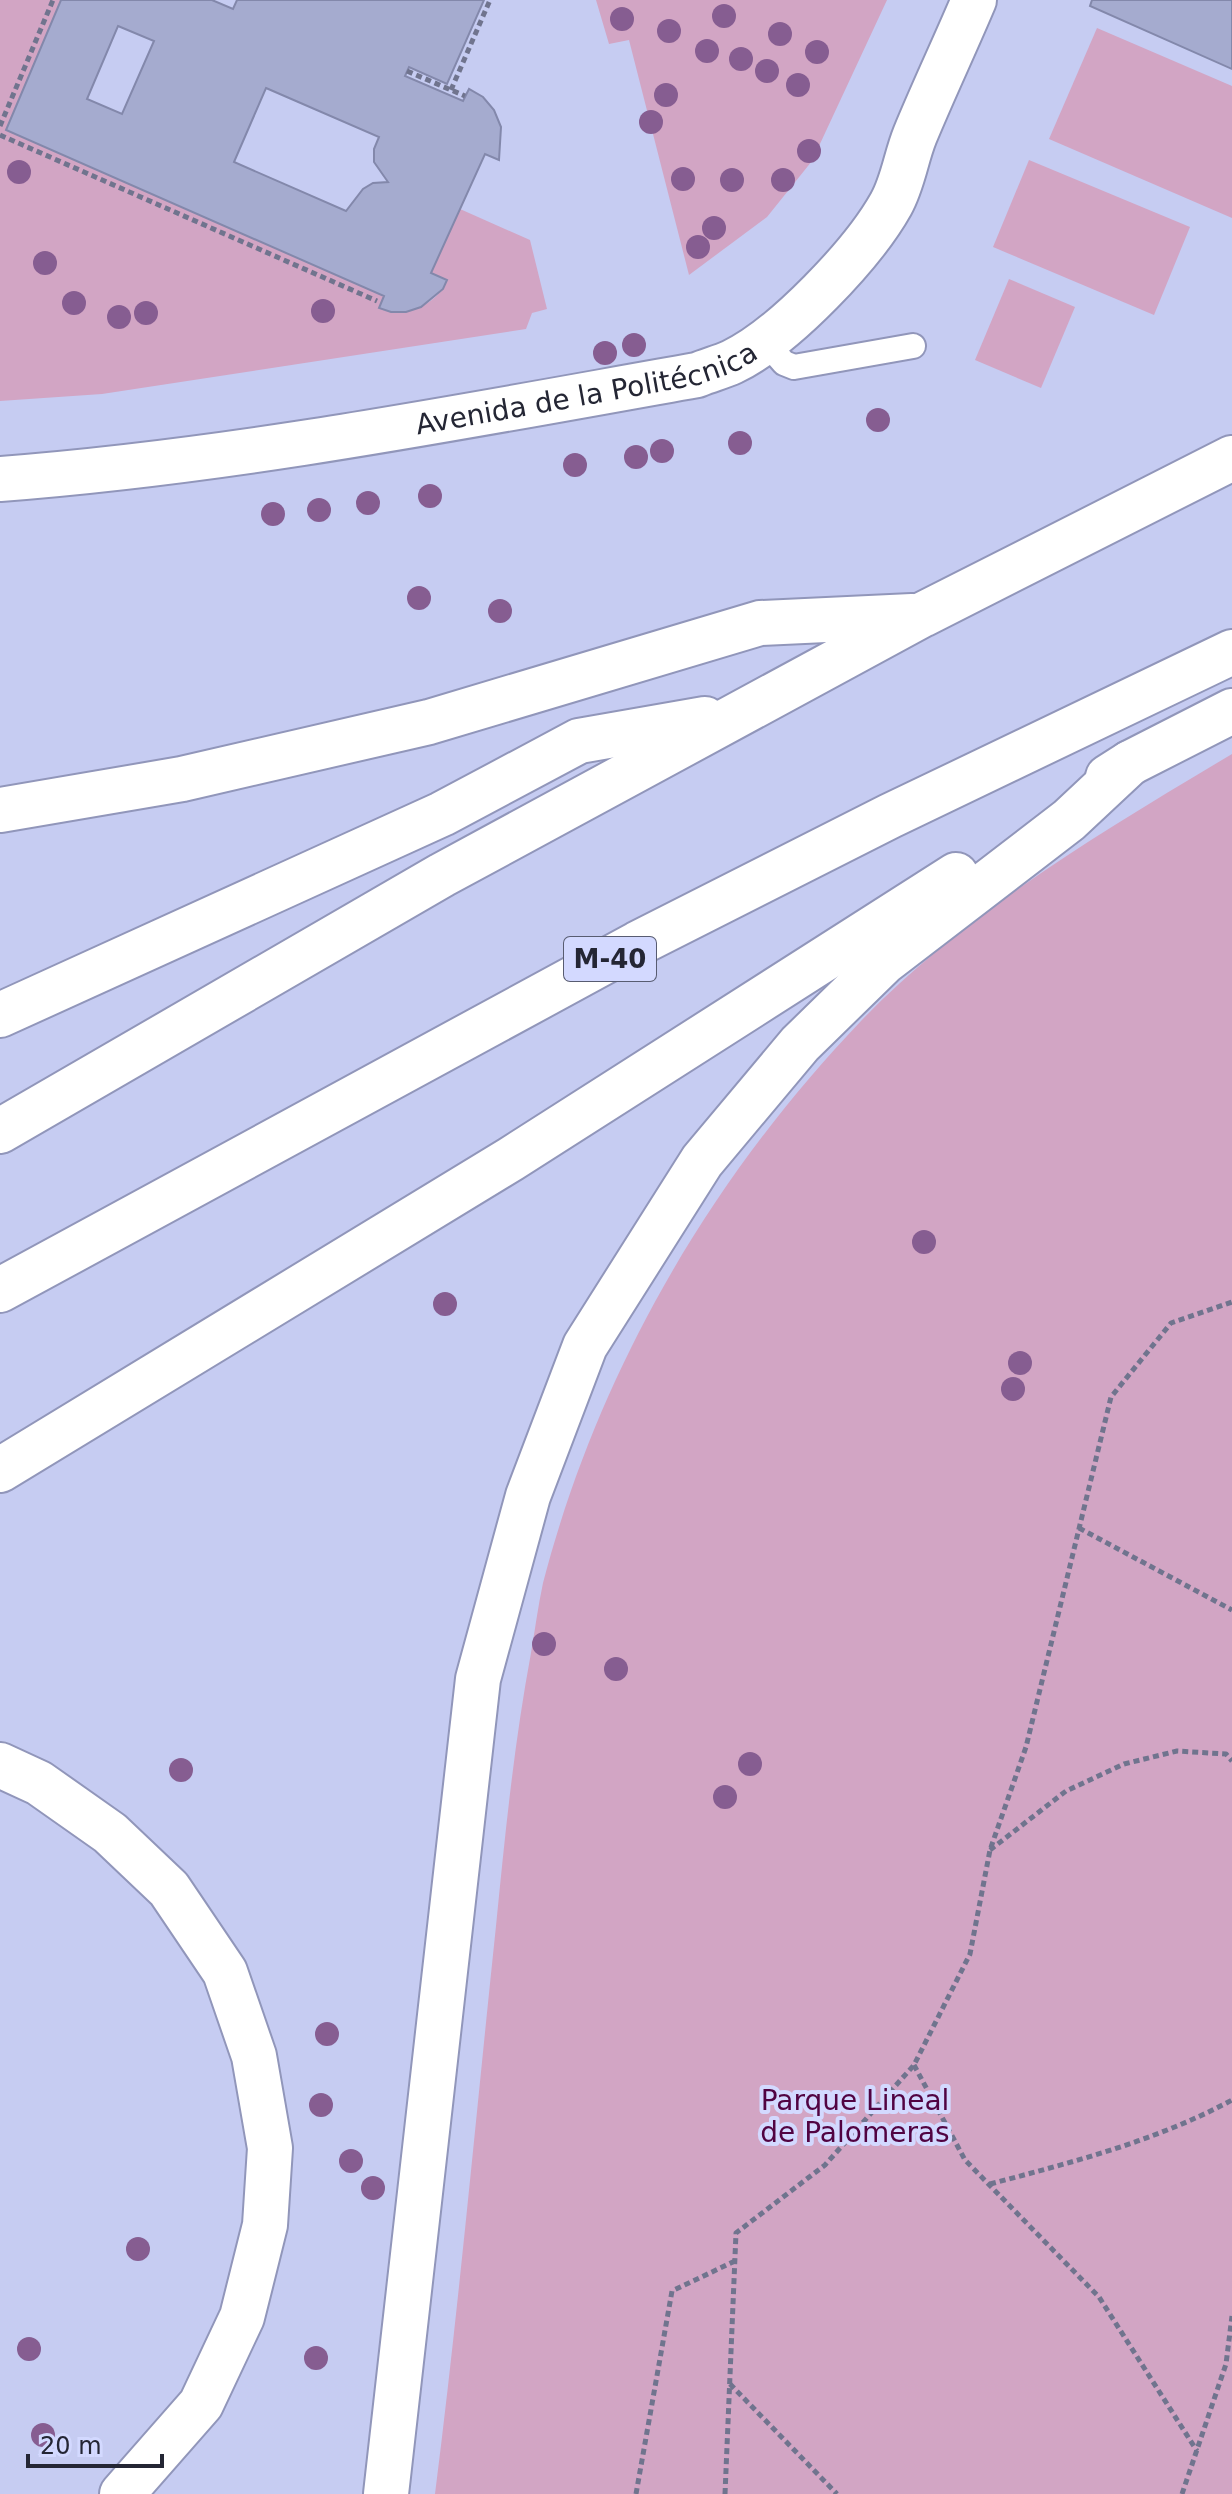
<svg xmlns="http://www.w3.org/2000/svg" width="1232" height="2494" font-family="'DejaVu Sans',sans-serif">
<rect width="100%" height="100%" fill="#c6ccf2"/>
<g fill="#d2a5c4">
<path d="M0 0H61L6 130 384 296 391 312C416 312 437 303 447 280L431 273 460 209 530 240 547 309 532 313 526 329 102 394 0 401Z"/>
<path d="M596 0H887L812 161 767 217 689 275 629 40 609 44Z"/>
<path d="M1097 28 1232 86V218L1049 139Z"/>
<path d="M1029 160 1190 227 1154 315 993 247Z"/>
<path d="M1009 279 1075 307 1041 388 975 360Z"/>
<path d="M1232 754V2494H435C459 2305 476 2115 496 1926 505 1835 514 1744 531 1653 535 1630 538 1606 543 1583 598 1372 710 1179 861 1021 966 912 1103 831 1232 754Z"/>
</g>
<g fill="#a5abcf" stroke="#8388ab" stroke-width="2" fill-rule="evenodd">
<path d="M61 0H212L233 9 237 0H484L447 84 409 67 405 76 463 101 469 89 483 97 494 110 501 127 499 160 485 154 431 273 447 280 443 289 421 307 406 312H391L379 308 384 296 6 130ZM118 26 154 41 122 114 87 99ZM266 88 379 137 374 149V162L388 182 373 183 363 189 346 211 234 162Z"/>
<path d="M1092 0H1232V69L1090 6Z"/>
</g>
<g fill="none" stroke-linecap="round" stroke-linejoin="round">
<defs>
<path id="service" d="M765 341 784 363 794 367 913 346"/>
<g id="minor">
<path id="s1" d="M0 479C235 461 465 416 697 375 709 370 721 367 732 362 784 337 863 254 891 204 903 183 906 157 915 135 934 89 955 45 974 0"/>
</g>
<g id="motorway">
<path d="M1108 777 1130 763 1232 711"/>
<path d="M0 810 182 779 429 722 760 623 912 616"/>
<path d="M0 1015 442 814 579 741 705 719"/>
<path d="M0 1131 442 875 922 615 1232 458"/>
<path d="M0 1290 637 944 890 816 1232 652"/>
<path d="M0 1470 511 1159 956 875"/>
<path d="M0 1765 39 1783 110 1833 169 1889 225 1972 254 2056 270 2148 265 2225 242 2317 201 2404 122 2494"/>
<path d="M386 2494 478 1679 528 1496 585 1346 702 1161 800 1044 884 962 1069 820 1130 763"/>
</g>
</defs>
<use href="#service" stroke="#9196ba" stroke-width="28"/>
<use href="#minor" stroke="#9196ba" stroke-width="48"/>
<use href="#motorway" stroke="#9196ba" stroke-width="48"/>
<g stroke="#70748e" stroke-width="5" stroke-dasharray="6 4" stroke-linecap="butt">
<path d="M407 71 465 96"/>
<path d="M451 90 490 0"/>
<path d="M0 126 53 0"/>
<path d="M0 135 377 301"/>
<path d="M1079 1528 1232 1610"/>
<path d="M990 1850 1066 1791 1124 1764 1177 1751 1226 1754 1232 1761"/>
<path d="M914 2065 965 2160 1099 2297 1197 2451"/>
<path d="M990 2184C1073 2162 1156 2141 1232 2100"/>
<path d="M730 2384 837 2494"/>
<path d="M636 2494 672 2291 735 2261"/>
<path d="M725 2494 736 2233 825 2165 914 2065 970 1954 990 1850 1026 1747 1111 1397 1171 1323 1232 1302"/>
<path d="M1182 2494 1226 2364 1232 2316"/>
</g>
<use href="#service" stroke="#fff" stroke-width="24"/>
<use href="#minor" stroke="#fff" stroke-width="44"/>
<use href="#motorway" stroke="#fff" stroke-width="44"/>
</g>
<g fill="#865d91">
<circle cx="724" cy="16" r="12"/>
<circle cx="622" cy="19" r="12"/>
<circle cx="669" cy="31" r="12"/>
<circle cx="780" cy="34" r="12"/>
<circle cx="707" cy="51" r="12"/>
<circle cx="817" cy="52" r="12"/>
<circle cx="741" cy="59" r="12"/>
<circle cx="767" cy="71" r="12"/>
<circle cx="798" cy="85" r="12"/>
<circle cx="666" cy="95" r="12"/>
<circle cx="651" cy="122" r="12"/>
<circle cx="809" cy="151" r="12"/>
<circle cx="19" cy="172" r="12"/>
<circle cx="683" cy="179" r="12"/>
<circle cx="732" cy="180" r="12"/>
<circle cx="783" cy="180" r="12"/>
<circle cx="714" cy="228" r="12"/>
<circle cx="698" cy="247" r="12"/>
<circle cx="45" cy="263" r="12"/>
<circle cx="74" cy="303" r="12"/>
<circle cx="323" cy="311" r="12"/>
<circle cx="146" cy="313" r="12"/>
<circle cx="119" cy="317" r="12"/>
<circle cx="634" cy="345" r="12"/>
<circle cx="605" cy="353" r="12"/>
<circle cx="878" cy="420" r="12"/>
<circle cx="740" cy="443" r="12"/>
<circle cx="662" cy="451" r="12"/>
<circle cx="636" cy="457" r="12"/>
<circle cx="575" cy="465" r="12"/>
<circle cx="430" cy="496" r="12"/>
<circle cx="368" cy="503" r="12"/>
<circle cx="319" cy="510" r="12"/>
<circle cx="273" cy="514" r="12"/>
<circle cx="419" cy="598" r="12"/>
<circle cx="500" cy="611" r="12"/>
<circle cx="924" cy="1242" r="12"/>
<circle cx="445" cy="1304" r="12"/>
<circle cx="1020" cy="1363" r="12"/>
<circle cx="1013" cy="1389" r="12"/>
<circle cx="544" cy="1644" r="12"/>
<circle cx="616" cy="1669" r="12"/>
<circle cx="750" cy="1764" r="12"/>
<circle cx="181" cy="1770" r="12"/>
<circle cx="725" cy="1797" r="12"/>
<circle cx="327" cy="2034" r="12"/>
<circle cx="321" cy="2105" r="12"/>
<circle cx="351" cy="2161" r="12"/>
<circle cx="373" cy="2188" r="12"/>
<circle cx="138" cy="2249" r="12"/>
<circle cx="29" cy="2349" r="12"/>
<circle cx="316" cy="2358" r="12"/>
<circle cx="43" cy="2435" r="12"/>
</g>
<g text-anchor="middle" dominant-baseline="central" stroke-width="8" stroke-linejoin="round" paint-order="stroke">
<rect fill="#d3d9ff" stroke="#585c71" stroke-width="2" x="564" y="937" width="92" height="44" rx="6"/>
<g font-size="26" font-weight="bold" fill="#242634">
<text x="610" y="959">M-40</text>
</g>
<g font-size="28" fill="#242634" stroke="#d3d9ff">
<text stroke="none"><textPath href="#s1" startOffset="594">Avenida de la Politécnica</textPath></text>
</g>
<g font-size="28" fill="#510342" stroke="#d3d9ff">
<text x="855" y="2100">Parque Lineal<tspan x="855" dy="32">de Palomeras</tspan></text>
</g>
</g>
<path d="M28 2454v12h134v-12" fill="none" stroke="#242634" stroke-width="4"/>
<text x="40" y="2454" font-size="24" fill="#242634" stroke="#d3d9ff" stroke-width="6" paint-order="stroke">20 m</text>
</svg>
